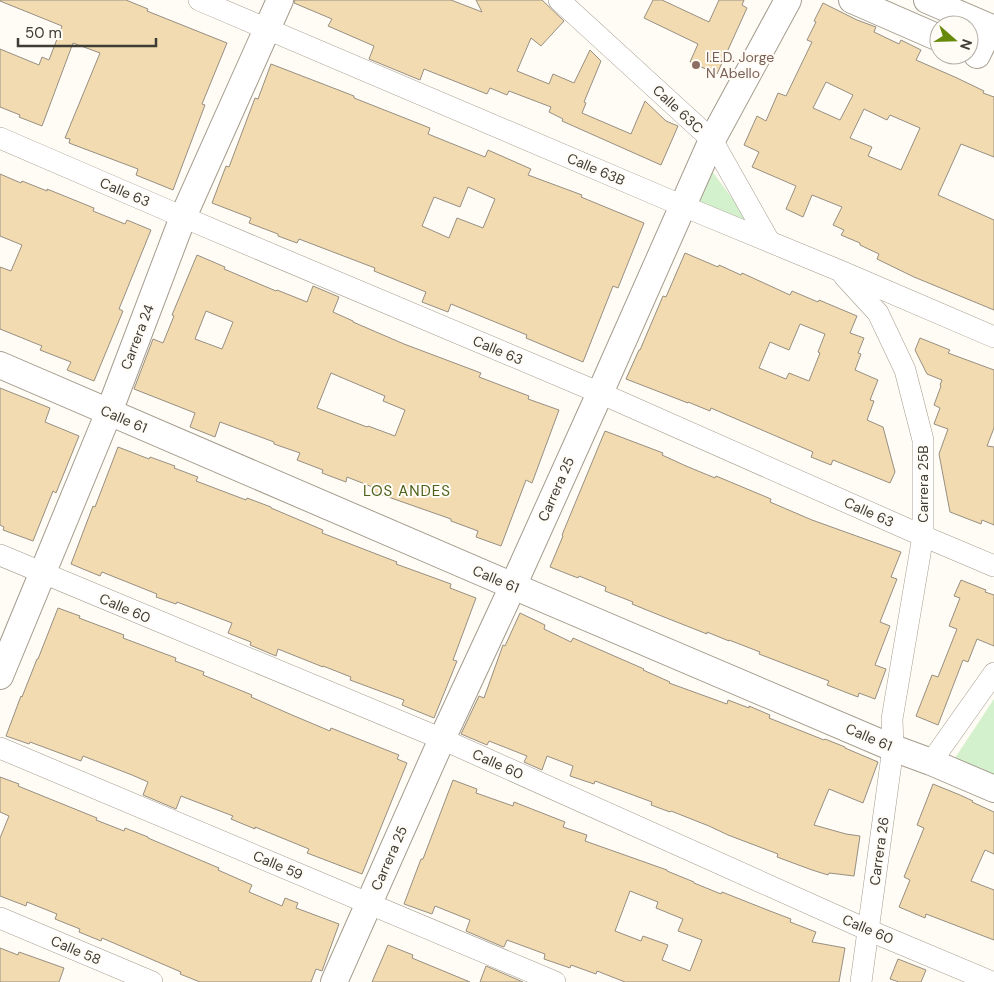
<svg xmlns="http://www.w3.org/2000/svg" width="994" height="982" font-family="'DM Sans',sans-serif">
<rect width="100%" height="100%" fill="#fffbf5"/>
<g fill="#d4f1cd">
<path d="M709 167 751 224 690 202Z"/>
<path d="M994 699V782L951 764Z"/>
</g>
<g fill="#f2dbb1" stroke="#978f81" fill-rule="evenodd">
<path d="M0 0H126L148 9 147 11 227 43 202 104 205 105 173 190 136 175 138 169 69 143 70 139 65 138 100 53 73 43 42 126 19 117 20 115 0 107V49L39 65 42 57 49 60 62 26 0 1Z"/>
<path d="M295 0H451L482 12 476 0H542L564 21 541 46 531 38 517 71 549 84 553 74 574 83 590 50 601 61 584 102 586 103 582 113 631 134 645 101 666 121 678 126 661 165 562 121 563 119 549 112 551 107 509 91 507 95 490 88 487 94 424 69 420 80 369 59 374 46 328 26 332 19 294 3Z"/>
<path d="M653 0H662L709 22 719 0H744L742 5 747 8 717 74 690 62 698 44 644 18Z"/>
<path d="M823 3 857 20 876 27 874 32 899 44 901 40 921 50 916 60 957 78 984 91 983 93 994 97V157L961 144 938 195 994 220V310L914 277 877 259 879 254 860 245V243L841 235 844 230 833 225 842 207 812 195 803 217 786 209 796 186 752 167 759 152 744 145 757 116 766 121 778 93 786 96 812 42 807 40 816 22 814 21ZM826 82 853 95 840 120 813 108ZM864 109 887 120 890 115 920 128 901 170 868 156 872 147 850 138Z"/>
<path d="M271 64 354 96V98L430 128 428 134 485 157 488 150 531 169 528 175 582 195 581 197 644 223 618 288 613 286 583 362 526 338 527 335 451 304 448 312 422 302 426 292 374 271 375 268 299 239 297 243 278 236V234L249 223 251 218 212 203 226 166 229 167 255 98 258 99ZM468 187 495 199 483 228 457 218 449 238 422 226 434 197 460 207Z"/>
<path d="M0 174 21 183 22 181 47 191V189L94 208 93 211 125 224 127 220 151 230 119 309 123 311 94 381 67 370 71 362 40 350 42 346 0 329V267L11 271 22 245 0 236Z"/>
<path d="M685 253 718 267 719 265 741 275 742 273 790 295 792 291 818 302 819 300 857 316 850 333 864 338 858 353 861 354 855 370 878 380 870 400 874 401 867 420 883 427 895 472 890 483 833 460 831 465 811 457 813 452 727 415 711 408 710 411 688 402V403L626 379 639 350H640L663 296 666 297ZM800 324 825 334 818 352 820 353 809 381 789 373 786 379 759 368 770 342 789 350Z"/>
<path d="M197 255 225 267 224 269 276 291 277 290 307 302 313 286 339 297 333 312 353 321V322L404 344 481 373 479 377 529 396 528 399 559 410 532 483 526 480 501 546 476 537 478 531 451 521V519L374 492 375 488 347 477 346 482 322 473 323 470 297 460 300 453 274 444V442L220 422 215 437 190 427 195 413 134 389 153 339 163 343 174 316 172 315ZM206 311 233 322 222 349 195 339ZM331 373 385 396 383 401 405 410 395 436 368 426 367 427 317 408Z"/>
<path d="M920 338 950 350 948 353 994 370V428L987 446 994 447V525L982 520 981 524 950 512 939 454 948 429 934 424 940 408 934 405 941 386 940 385 942 380 927 374 915 350Z"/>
<path d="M0 388 50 408 45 422 79 436 56 493 53 491 33 541 3 530 4 527 0 525Z"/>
<path d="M605 431 663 453 662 455 686 466 715 478 716 476 771 499 770 502 812 520 901 552 891 577 897 579 880 622 890 626 875 665 886 669 875 699 859 693 858 697 827 685 829 681 759 654 760 652 729 640V641L707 632V634L659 615 632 604 633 602 605 591 606 587 579 576 578 578 550 567 563 536 562 535Z"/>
<path d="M118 447 149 459 150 457 175 466 174 468 198 477 196 481 246 500 247 498 271 507V508L323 530 322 533 397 562 396 564 451 584 450 588 476 598 453 660 457 661 434 718 402 705 404 700 350 680 351 677 323 666V667L278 649 276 656 250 645 251 642 228 633 232 623 177 602 176 604 156 597 157 594 102 572 100 576 71 564 93 506 95 507Z"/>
<path d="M961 580 986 590 985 592 994 595V646L977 639 968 662 963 660 938 725 916 716 932 675 938 677 957 629 949 626 960 598 954 596Z"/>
<path d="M58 608 80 616 79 618 124 635 123 638 176 658 175 661 204 672 203 675 252 695 251 697 292 715 330 731 331 728 399 755 397 759 407 763 362 874 307 853 309 849 255 827V829L231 819 233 816 181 796 176 809 143 795 148 782 132 775 83 756 81 761 30 742 29 744 6 736 21 696 22 697 37 659H38Z"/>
<path d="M520 613 545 625 544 629 571 642 573 638 644 669 643 670 670 682 669 683 727 704 728 700 749 708V706L770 715 769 718 824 740 825 739 845 747V748L878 762 863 803 829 789 814 825 846 834 860 836 854 876 829 873 828 875 812 870 777 857 778 854 728 835 709 826 671 811 670 812 651 805 652 802 595 781 594 784 570 776 573 766 547 756 542 770 524 762 527 756 489 741 487 745 461 734 479 696 484 698 503 645 505 646Z"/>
<path d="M0 777 19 784 18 786 97 818 96 820 124 831 125 828 148 837V838L219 868 218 870 252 885 249 892 282 906 285 898 298 903 296 908 339 924 322 971 316 969 311 982H200L180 974 181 972 102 938 101 941 79 932 80 929 55 919 57 914 27 902 26 906 0 896V838L9 816 0 812Z"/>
<path d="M453 780 477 789 476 793 513 806 514 802 565 822 563 827 587 835 585 841 667 870V871L694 882V883L721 894 722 892 770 911 791 919 790 922 816 932 812 942 845 948 839 982H625L597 971 596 974 571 965 570 968 544 959 545 954 507 940 504 947 501 946 466 931 470 920 435 906 432 914 404 904 421 859H423ZM630 891 658 902 656 908 683 919 678 931 702 940 690 971 662 960 668 945 643 936 641 941 615 931Z"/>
<path d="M933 784 960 795 973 801 972 802 994 812V854L985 850 971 881 994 890V940L926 914 925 918 899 907 910 880 904 877 924 828 917 825Z"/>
<path d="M388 945 413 955 412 958 470 982H372Z"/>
<path d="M0 948 18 955 19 952 64 968 59 982H0Z"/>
<path d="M898 959 926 970 921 982H899L890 979Z"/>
<path d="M486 966 523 982H480Z"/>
</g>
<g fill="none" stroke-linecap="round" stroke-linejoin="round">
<defs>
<g id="minor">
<path d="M199 0 683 206 838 270 994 337"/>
<path d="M559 0 712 140 769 241"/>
<path d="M0 138 183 217 600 393 923 536 994 566"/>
<path d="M844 276 878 313 905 370 923 440V536L892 719 893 748 861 982"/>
<path d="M0 555 442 739 868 930 992 982"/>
<path d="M0 748 555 982"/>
<path d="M931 762 994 673"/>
<path d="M0 918 152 982"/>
</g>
<g id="tertiary">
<path d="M852 0 939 38"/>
<path d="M927 0 994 29"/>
<path d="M977 55 990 28"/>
<path d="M0 365 513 586 893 748 931 762 994 789"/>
<path d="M0 676 109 412 183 217 280 0"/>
<path d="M334 982 442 739 513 586 600 393 712 140 788 0"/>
</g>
</defs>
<use href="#minor" stroke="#a49c8e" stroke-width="22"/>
<use href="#tertiary" stroke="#a49c8e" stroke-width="28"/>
<use href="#minor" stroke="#fff" stroke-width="21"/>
<use href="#tertiary" stroke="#fff" stroke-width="26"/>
</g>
<circle fill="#8d6e63" stroke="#fffbf5" stroke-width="2" cx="696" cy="65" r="5"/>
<g text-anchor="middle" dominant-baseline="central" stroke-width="4" stroke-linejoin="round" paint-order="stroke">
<g font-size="14" fill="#785e54" stroke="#fffbf5" text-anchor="start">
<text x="706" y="57">I.E.D. Jorge<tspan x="706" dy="16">N Abello</tspan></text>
</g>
<g font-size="14" fill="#3f3c35" stroke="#fffbf5">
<text transform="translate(678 109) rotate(43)">Calle 63C</text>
<text transform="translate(596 169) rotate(23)">Calle 63B</text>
<text transform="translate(125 192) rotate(23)">Calle 63</text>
<text transform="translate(137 337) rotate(-69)">Carrera 24</text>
<text transform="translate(498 350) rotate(23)">Calle 63</text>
<text transform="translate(124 419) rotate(23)">Calle 61</text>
<text transform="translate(923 484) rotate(-90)">Carrera 25B</text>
<text transform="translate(556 489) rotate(-66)">Carrera 25</text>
<text transform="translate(869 512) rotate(24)">Calle 63</text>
<text transform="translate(496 579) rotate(23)">Calle 61</text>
<text transform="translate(125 608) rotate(23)">Calle 60</text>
<text transform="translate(869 737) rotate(23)">Calle 61</text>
<text transform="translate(498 764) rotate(24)">Calle 60</text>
<text transform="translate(879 851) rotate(-82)">Carrera 26</text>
<text transform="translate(389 858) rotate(-66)">Carrera 25</text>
<text transform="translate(278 865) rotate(23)">Calle 59</text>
<text transform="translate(868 929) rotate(23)">Calle 60</text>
<text transform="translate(76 950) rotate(23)">Calle 58</text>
</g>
<g font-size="15" letter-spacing="1" fill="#4b611a" stroke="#fffbf5">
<text x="407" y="491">LOS ANDES</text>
</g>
</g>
<g transform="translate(954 40) rotate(110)"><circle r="24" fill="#fffbf5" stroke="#b2afa8"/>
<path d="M0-4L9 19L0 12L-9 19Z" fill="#67890a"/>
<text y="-8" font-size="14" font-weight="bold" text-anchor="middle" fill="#3f3c35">N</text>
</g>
<path d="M18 38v8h138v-8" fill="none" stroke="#3f3c35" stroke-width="2.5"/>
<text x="25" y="38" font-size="15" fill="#3f3c35" stroke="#fffbf5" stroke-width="4" paint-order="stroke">50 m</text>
</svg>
